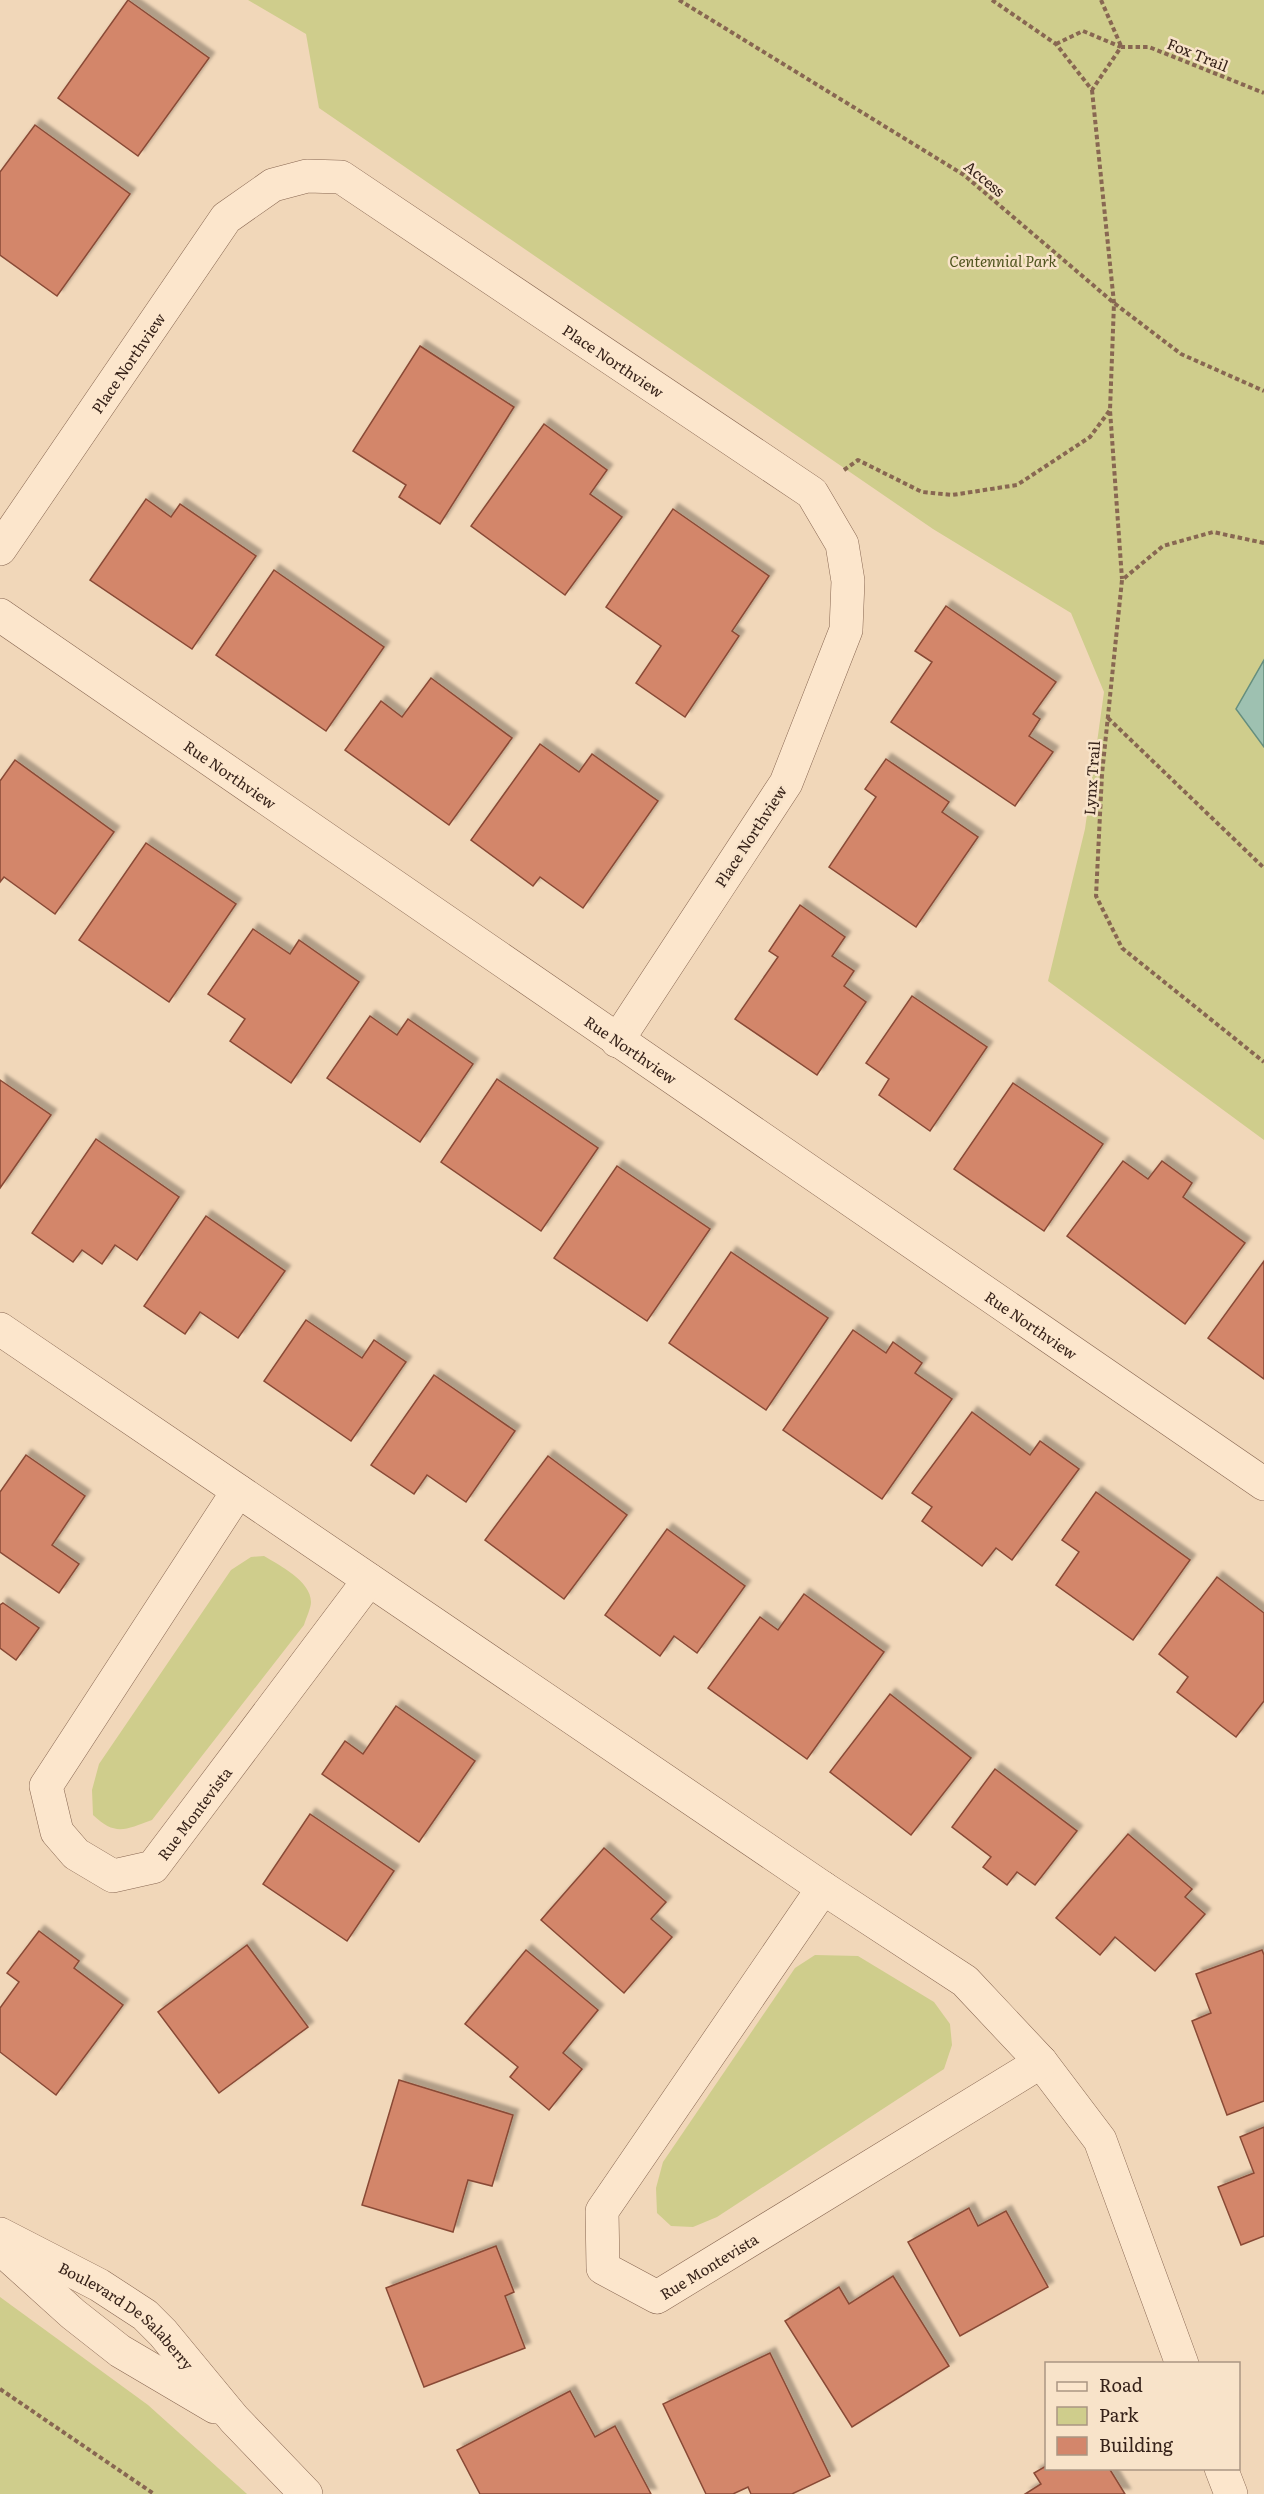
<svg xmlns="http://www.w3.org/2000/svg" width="1264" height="2494" font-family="Literata,serif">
<defs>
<filter id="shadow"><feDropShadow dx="5.5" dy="-5.5" stdDeviation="1.5" flood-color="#0004"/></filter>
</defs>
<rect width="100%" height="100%" fill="#f1d7b9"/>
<g fill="#cfcd8c">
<path d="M248 0H1264V1140L1048 981 1085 829 1104 692 1071 613 933 529 319 108 306 34Z"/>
<path d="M264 1556C279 1565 311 1581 311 1602 311 1608 306 1618 304 1625L152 1820C125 1830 115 1836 93 1815L92 1790 99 1764 231 1570 251 1557Z"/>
<path d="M815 1955 858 1956 934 2002 950 2024 952 2045 944 2069 717 2217 693 2227 671 2226 657 2213 656 2188 663 2162 795 1968Z"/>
<path d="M0 2297 148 2405 247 2494H0Z"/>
</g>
<path fill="#9ec1b1" stroke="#658e7e" stroke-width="1.5" d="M1264 660V747L1236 709Z"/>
<g fill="#d3866b" stroke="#894a36" stroke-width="1.5" filter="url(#shadow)">
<path d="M128 0 209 58 138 156 58 98Z"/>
<path d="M35 125 130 194 57 296 0 255V172Z"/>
<path d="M420 346 514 407 440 524 399 497 406 485 353 451Z"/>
<path d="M544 424 607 470 590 494 622 517 565 595 471 526Z"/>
<path d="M146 499 171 517 180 504 256 556 192 649 90 580Z"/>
<path d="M673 509 769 576 732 631 739 636 685 717 636 683 661 646 606 607Z"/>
<path d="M274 570 384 647 326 731 216 655Z"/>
<path d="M946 606 1056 682 1033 714 1040 719 1029 736 1053 752 1015 806 891 722 932 662 915 651Z"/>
<path d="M431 678 512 738 449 825 345 750 381 701 402 717Z"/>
<path d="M540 744 579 772 592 754 658 801 583 908 540 877 533 886 471 840Z"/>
<path d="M886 759 949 802 942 812 978 837 916 927 829 867 876 797 865 789Z"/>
<path d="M15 760 114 832 55 914 4 877 0 882V781Z"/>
<path d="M146 843 236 904 169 1002 79 940Z"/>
<path d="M800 905 845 937 832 956 854 971 844 986 866 1002 817 1075 735 1019 778 957 769 951Z"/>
<path d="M253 929 290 954 299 940 359 982 291 1083 230 1041 245 1019 208 994Z"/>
<path d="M912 996 987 1047 930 1131 879 1095 889 1079 866 1063Z"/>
<path d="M370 1016 397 1035 408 1019 473 1064 420 1142 327 1078Z"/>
<path d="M497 1079 598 1148 541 1231 441 1162Z"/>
<path d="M0 1080 51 1115 0 1188Z"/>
<path d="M1013 1083 1103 1144 1044 1231 954 1169Z"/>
<path d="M96 1139 179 1197 137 1260 115 1245 102 1264 82 1250 73 1262 32 1233Z"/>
<path d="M1123 1161 1148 1179 1162 1161 1192 1183 1183 1197 1245 1243 1185 1324 1067 1236Z"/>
<path d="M617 1166 710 1229 647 1321 554 1258Z"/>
<path d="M206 1216 285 1271 238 1338 200 1312 185 1334 144 1306Z"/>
<path d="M731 1252 828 1318 766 1410 669 1343Z"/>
<path d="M1264 1261V1379L1208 1338Z"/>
<path d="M306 1320 362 1358 374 1340 406 1362 351 1441 264 1381Z"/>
<path d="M853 1330 886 1353 893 1342 922 1363 915 1373 952 1399 882 1499 783 1430Z"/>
<path d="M434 1375 515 1431 466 1502 427 1475 414 1494 371 1465Z"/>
<path d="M972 1412 1030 1455 1040 1441 1079 1469 1012 1560 996 1548 982 1566 922 1521 932 1507 912 1493Z"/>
<path d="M26 1455 85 1496 52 1545 79 1564 59 1593 0 1552V1492Z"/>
<path d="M548 1456 627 1515 564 1599 485 1540Z"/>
<path d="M1096 1492 1190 1560 1133 1640 1056 1585 1079 1552 1062 1540Z"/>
<path d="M667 1529 745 1586 697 1653 674 1636 660 1656 605 1615Z"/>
<path d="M1217 1577 1264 1613V1701L1236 1737 1177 1692 1188 1677 1159 1654Z"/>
<path d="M804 1594 884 1652 807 1759 708 1688 760 1617 778 1630Z"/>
<path d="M3 1603 39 1628 16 1660 0 1648V1605Z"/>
<path d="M890 1694 971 1758 911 1835 830 1772Z"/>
<path d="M396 1706 475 1761 419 1842 322 1774 345 1741 363 1754Z"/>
<path d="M995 1769 1077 1831 1035 1885 1017 1872 1007 1885 983 1867 991 1857 952 1827Z"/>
<path d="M310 1814 394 1871 347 1941 263 1884Z"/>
<path d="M1128 1834 1192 1889 1185 1897 1205 1914 1155 1971 1115 1937 1100 1955 1056 1918Z"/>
<path d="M604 1848 666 1902 651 1919 672 1937 624 1993 541 1920Z"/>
<path d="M39 1931 79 1961 74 1968 123 2005 56 2095 0 2052V2008L19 1982 7 1973Z"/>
<path d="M247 1945 308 2027 219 2093 158 2012Z"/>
<path d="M526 1950 598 2010 563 2053 582 2069 549 2110 510 2077 518 2067 465 2024Z"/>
<path d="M1262 1950 1264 1955V2101L1227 2115 1192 2021 1211 2013 1196 1974Z"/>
<path d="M399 2080 513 2115 492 2186 468 2180 453 2232 362 2205Z"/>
<path d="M1264 2127V2236L1241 2245 1218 2187 1254 2173 1240 2137Z"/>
<path d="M969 2208 978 2226 1006 2211 1048 2287 960 2336 908 2242Z"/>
<path d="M496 2246 514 2292 505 2296 525 2348 424 2387 386 2288Z"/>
<path d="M893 2276 949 2366 852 2427 785 2321 839 2287 849 2304Z"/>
<path d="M770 2353 830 2476 792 2494H751L748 2487 733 2494H706L663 2404Z"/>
<path d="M570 2391 595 2437 615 2426 651 2494H480L457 2450Z"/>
<path d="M1046 2466V2468H1109L1125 2494H1025L1041 2484 1034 2473Z"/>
</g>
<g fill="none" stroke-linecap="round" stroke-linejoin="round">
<defs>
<g id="minor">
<path id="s1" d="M0 549 226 218 273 185 307 176 341 177 812 493 842 544 848 581 846 630 786 783 617 1041"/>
<path id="s2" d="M0 615 1264 1484"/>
<path d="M0 1329 823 1888 965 1981 1041 2062 1100 2140 1182 2364"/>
<path id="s3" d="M238 1491 46 1786 57 1832 76 1854 113 1876 153 1867 369 1580"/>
<path id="s4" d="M823 1888 602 2211 603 2268 657 2297 1041 2062"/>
<path d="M1221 2468 1231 2494"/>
</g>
<g id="tertiary">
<path id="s5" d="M0 2234 99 2285 145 2315 163 2333 234 2419 306 2494"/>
<path d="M0 2248 73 2314 120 2351 215 2407"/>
</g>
</defs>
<use href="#minor" stroke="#886752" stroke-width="34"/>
<use href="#tertiary" stroke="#886752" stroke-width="34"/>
<g stroke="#886752" stroke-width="4" stroke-dasharray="4.5 3" stroke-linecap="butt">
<path d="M679 0 964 175 1114 303 1181 354 1264 391"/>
<path d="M992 0 1056 44 1092 90 1121 47H1149L1264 93"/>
<path d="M1101 0 1121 46"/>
<path d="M1056 44 1083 31 1121 47"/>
<path d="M1092 90 1114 303 1110 410 1122 579"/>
<path d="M844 470 858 460 922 492 952 495 1017 485 1090 437 1110 410"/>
<path d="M1264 543 1213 532 1163 546 1122 580 1102 774 1096 896 1122 948 1264 1062"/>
<path d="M1108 718 1264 868"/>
<path d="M0 2389 154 2494"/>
</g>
<use href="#minor" stroke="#fce6cc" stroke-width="33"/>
<use href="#tertiary" stroke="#fce6cc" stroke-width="33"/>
</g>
<g text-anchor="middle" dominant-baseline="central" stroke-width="5" stroke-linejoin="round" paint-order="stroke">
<g font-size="15" fill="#362219" stroke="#f8e3c9">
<text transform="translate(1198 54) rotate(22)">Fox Trail</text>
<text transform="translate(985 178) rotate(39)">Access</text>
<text stroke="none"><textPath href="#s1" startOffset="856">Place Northview</textPath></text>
<text stroke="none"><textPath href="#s1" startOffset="226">Place Northview</textPath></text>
<text stroke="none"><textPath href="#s2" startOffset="280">Rue Northview</textPath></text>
<text transform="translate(1091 778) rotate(-86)">Lynx Trail</text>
<text transform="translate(750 836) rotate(-57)">Place Northview</text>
<text stroke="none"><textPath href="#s2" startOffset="766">Rue Northview</textPath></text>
<text stroke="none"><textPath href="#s2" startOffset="1252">Rue Northview</textPath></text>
<text stroke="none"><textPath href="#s3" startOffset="580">Rue Montevista</textPath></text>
<text stroke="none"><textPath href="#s4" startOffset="570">Rue Montevista</textPath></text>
<text stroke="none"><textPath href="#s5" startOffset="152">Boulevard De Salaberry</textPath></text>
</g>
<g font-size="15" font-style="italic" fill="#4f541e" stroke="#f8e3c9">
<text x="1003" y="260">Centennial Park</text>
</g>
</g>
<rect x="1045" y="2362" width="195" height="108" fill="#f8e3c9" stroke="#aa9683" stroke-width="1.5"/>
<rect x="1057" y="2382" width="30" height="9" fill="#fce6cc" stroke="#aa9683" stroke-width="1.5"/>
<text x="1099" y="2392" font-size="18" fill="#362219">Road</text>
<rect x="1057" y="2407" width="30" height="18" fill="#cfcd8c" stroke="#aa9683" stroke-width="1.5"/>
<text x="1099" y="2422" font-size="18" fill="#362219">Park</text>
<rect x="1057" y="2437" width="30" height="18" fill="#d3866b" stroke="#aa9683" stroke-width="1.5"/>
<text x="1099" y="2452" font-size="18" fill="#362219">Building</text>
</svg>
